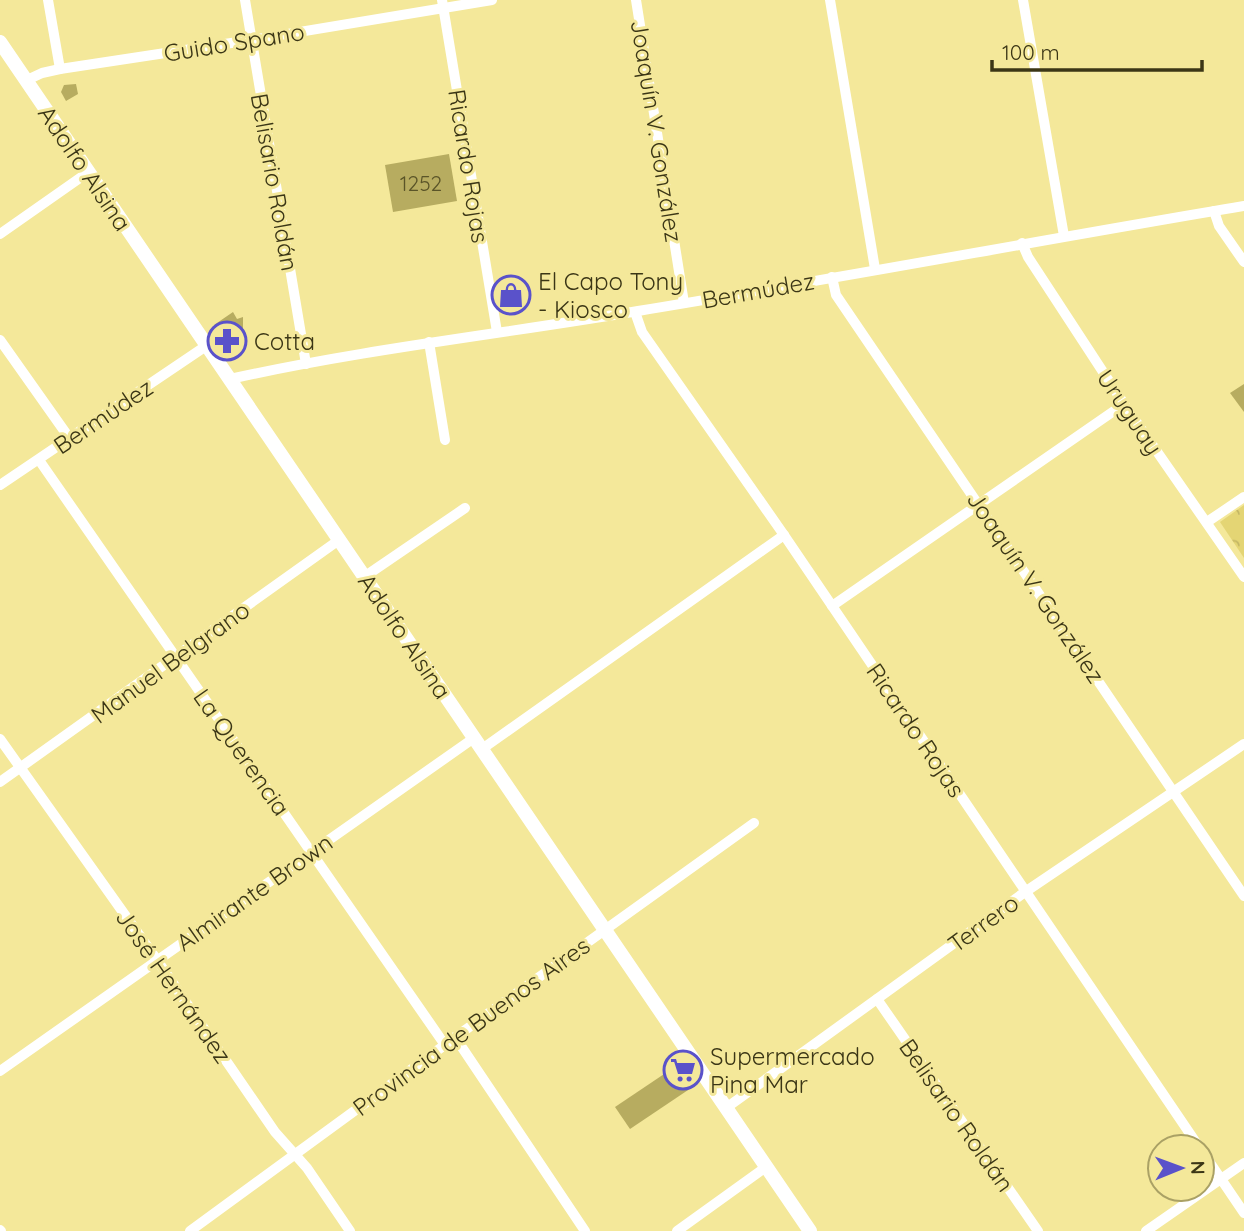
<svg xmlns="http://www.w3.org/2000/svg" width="1244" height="1231" font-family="Quicksand,sans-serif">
<defs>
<pattern id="forest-crowns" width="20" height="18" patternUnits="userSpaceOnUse" patternTransform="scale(1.75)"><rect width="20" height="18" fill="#e4d574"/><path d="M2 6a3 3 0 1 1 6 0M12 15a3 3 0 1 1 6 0" fill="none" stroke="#c4b764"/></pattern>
</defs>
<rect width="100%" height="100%" fill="#f4e89a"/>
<path fill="url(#forest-crowns)" d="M1244 505V558L1220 522Z"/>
<g fill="#b7ac60">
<path d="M76 84 78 94 66 101 61 92 64 85Z"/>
<path d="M449 154 457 201 393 212 385 165Z"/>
<path d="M233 312 237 319 243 317V335L228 346 214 325Z"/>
<path d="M1244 384V412L1230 393Z"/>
<path d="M682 1062 697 1084 630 1129 615 1107Z"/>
</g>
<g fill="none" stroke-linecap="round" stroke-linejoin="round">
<g stroke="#fff" stroke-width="10">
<path d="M48 0 60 69"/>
<path d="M245 0 306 364"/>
<path d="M442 0 497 332"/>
<path d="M636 0 684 303"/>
<path d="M830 0 875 269"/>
<path d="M1023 0 1064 236"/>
<path d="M27 80 42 73 60 69 251 40 492 0"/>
<path d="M1214 211 1219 226 1244 262"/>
<path d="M0 234 87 173"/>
<path d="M1022 243 1028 257 1124 404 1244 577"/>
<path d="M832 277 836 295 1244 896"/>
<path d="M635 312 642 332 784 535 1199 1147"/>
<path d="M0 340 70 439"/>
<path d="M429 342 445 440"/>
<path d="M230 379C365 349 502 334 638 311 840 278 1042 240 1244 206"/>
<path d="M39 460 445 1045"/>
<path d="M0 485 206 346"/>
<path d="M1207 522 1244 497"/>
<path d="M364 577 465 508"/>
<path d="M832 606 1124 404"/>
<path d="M0 739 157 960 275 1132 307 1168 350 1231"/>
<path d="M482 749 784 535"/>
<path d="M0 782 339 540"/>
<path d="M877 999 1038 1231"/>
<path d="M455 1037 585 1231"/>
<path d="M0 1071 474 738"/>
<path d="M726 1108 1025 892 1244 744"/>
<path d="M1202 1151 1244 1213"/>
<path d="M0 1230 1 1231"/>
<path d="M190 1231 468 1028 754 823"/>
<path d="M677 1231 766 1167"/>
<path d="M1146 1231 1244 1163"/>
</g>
<path stroke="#fff" stroke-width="14" d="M0 42 810 1231"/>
</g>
<defs>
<symbol id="shop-ring" viewBox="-11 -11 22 22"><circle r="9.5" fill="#f4e89a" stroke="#5a52ca" stroke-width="1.5"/><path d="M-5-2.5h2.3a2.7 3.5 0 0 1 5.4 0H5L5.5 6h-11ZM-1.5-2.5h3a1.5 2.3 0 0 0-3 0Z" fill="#5a52ca"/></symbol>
<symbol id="pharmacy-ring" viewBox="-11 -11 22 22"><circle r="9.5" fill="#f4e89a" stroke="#5a52ca" stroke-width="1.5"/><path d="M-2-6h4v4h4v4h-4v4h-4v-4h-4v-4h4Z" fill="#5a52ca"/></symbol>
<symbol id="supermarket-ring" viewBox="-11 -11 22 22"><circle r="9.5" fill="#f4e89a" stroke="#5a52ca" stroke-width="1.5"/><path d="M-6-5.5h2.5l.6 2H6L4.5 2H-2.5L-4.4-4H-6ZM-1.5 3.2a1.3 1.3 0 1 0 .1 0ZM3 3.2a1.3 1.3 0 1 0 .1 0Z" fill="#5a52ca"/></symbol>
</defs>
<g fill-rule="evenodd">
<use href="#shop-ring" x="489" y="273" width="44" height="44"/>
<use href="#pharmacy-ring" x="205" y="319" width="44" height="44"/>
<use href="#supermarket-ring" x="661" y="1048" width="44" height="44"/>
</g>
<g text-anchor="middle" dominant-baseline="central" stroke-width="6" stroke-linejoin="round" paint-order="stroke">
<g font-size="21" fill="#5a5428">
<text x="421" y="183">1252</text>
</g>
<g font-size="24" fill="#3b3616" stroke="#f4e89a">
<text transform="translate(234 42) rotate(-9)">Guido Spano</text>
<text transform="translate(657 131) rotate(81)">Joaquín V. González</text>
<text transform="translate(469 166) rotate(81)">Ricardo Rojas</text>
<text transform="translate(85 168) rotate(56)">Adolfo Alsina</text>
<text transform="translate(275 182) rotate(80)">Belisario Roldán</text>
<text transform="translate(758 290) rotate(-10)">Bermúdez</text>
<text transform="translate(1130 412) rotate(56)">Uruguay</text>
<text transform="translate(103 416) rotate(-34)">Bermúdez</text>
<text transform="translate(1036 587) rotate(56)">Joaquín V. González</text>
<text transform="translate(405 636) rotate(56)">Adolfo Alsina</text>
<text transform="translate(170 662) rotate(-36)">Manuel Belgrano</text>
<text transform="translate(916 730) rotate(56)">Ricardo Rojas</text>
<text transform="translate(242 752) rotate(55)">La Querencia</text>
<text transform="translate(254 892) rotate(-35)">Almirante Brown</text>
<text transform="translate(983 923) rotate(-36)">Terrero</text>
<text transform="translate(174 986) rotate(55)">José Hernández</text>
<text transform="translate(471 1026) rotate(-36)">Provincia de Buenos Aires</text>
<text transform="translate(957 1115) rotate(55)">Belisario Roldán</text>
</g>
<g font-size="24" fill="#3b3616" stroke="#f4e89a" text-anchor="start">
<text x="538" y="281">El Capo Tony<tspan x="538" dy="28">- Kiosco</tspan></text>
<text x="254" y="341">Cotta</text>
<text x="710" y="1056">Supermercado<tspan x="710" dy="28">Pina Mar</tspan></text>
</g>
</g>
<g transform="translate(1181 1168) rotate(89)"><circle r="33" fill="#f4e89a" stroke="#aaa165" stroke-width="2"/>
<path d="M0-5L12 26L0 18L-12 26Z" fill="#5a52ca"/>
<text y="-10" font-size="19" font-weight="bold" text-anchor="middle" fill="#3b3616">N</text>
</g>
<path d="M992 60v10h210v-10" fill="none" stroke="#3b3616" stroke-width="3.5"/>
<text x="1002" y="60" font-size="21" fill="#3b3616" stroke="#f4e89a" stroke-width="5" paint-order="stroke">100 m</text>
</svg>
